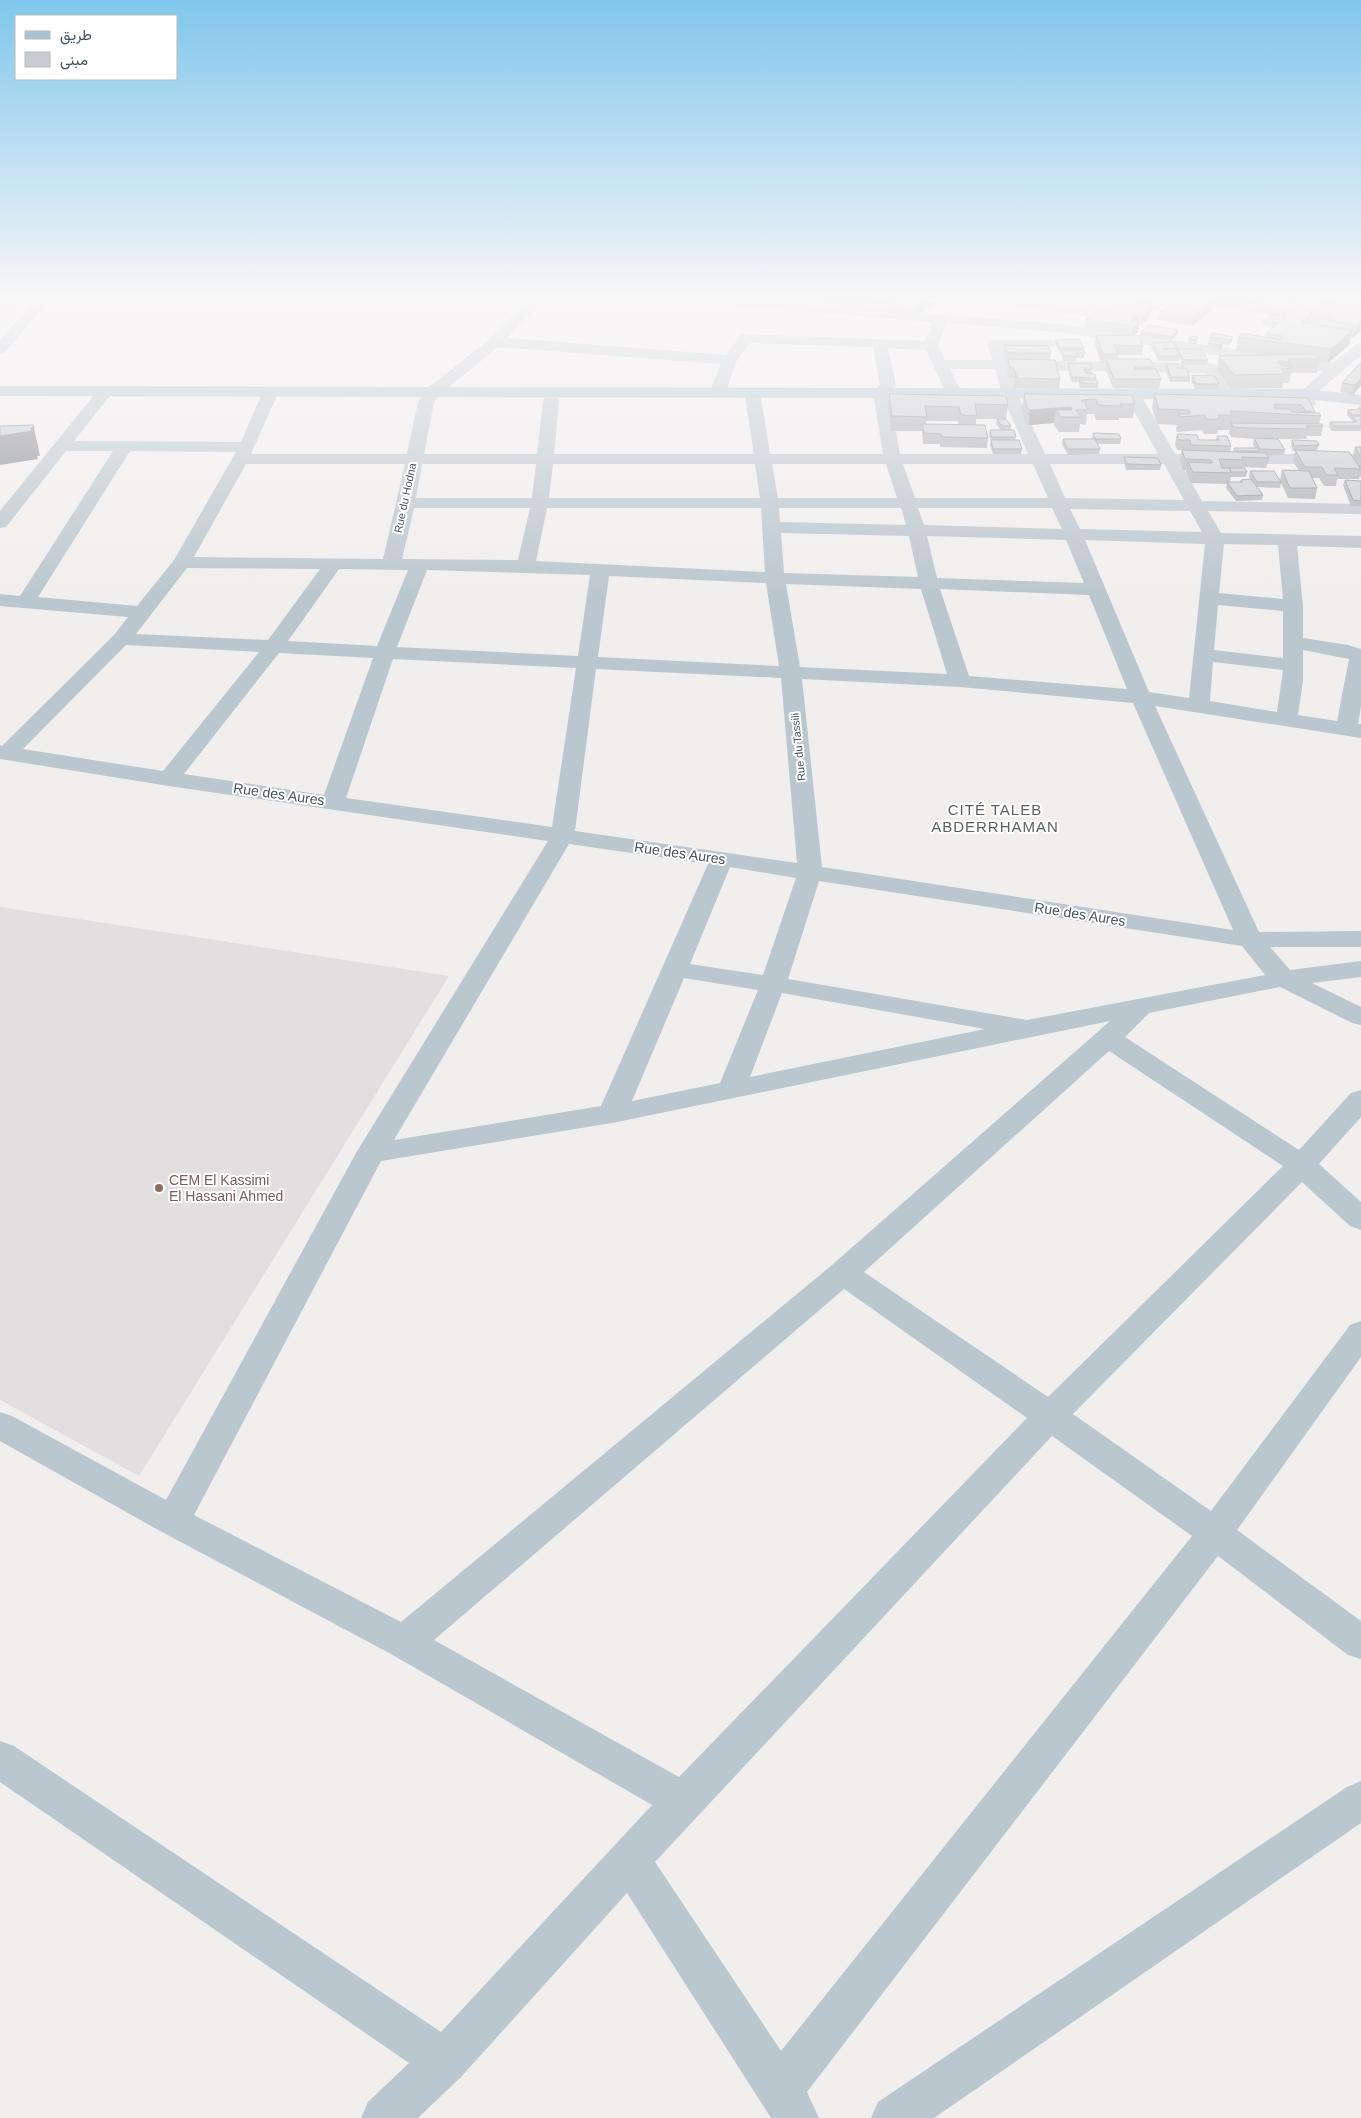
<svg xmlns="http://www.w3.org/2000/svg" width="1361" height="2118" font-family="Arial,Vazirmatn,sans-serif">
<rect width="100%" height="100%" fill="#f1eeee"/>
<g fill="#e2dfe0">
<path d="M0 301H20L0 326Z"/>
<path d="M0 907 449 976 139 1476 0 1400Z"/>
</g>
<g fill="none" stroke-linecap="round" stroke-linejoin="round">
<g fill="#bbc7ce" fill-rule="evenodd">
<path d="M528 301H543L507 338 726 355 741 335 746 334 925 341 932 322 727 305 722 304 720 301H776L1058 324 1333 363 1356 344 1361 343V355L1314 395 1316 403 1314 406H1302L1298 394 1324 371 1058 332 946 323 938 346 945 360H992L987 343 989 340H1049L1054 341 1056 344 1054 347 1003 348 1007 360 1211 363 1216 365 1235 393 1233 396H1221L1206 373 1010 370 1021 402 1045 454H1158L1129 402 1131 399H1143L1145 402 1175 454H1361V464H1181L1202 501 1361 504V514L1208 511 1221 533 1361 536V548L1297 546 1303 606V638L1348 645 1361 649V706L1358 724H1361V738L1155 706 1259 932 1361 931V947H1270L1290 970 1361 961V977L1312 983 1361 1007V1025L1352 1023 1280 987 1149 1013 1125 1037 1299 1150 1351 1093 1361 1090V1117L1319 1164 1361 1202V1230L1350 1226 1302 1182 1073 1414 1211 1511 1350 1325 1361 1321V1357L1237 1530 1361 1621V1659L1348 1655 1218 1556 807 2092 819 2118H771L627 1893 461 2077 418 2118H361L368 2102 409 2063 0 1782V1741L14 1746 441 2032 652 1805 391 1654 160 1531 0 1441V1412L12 1416 166 1500 356 1153 548 841 169 786 0 759V745L2 746 114 635 128 617 0 606V594L20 596 113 451H66L6 527 0 528V511L99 389H111L113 392 74 441 241 442 263 391 265 388H277L279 391 251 454H407L418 402 428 388 490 339ZM750 343 873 347 880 385 873 392 883 454H770L760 391 758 388H746L744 391 754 454H554L559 401 557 398H545L543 401 537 454H424L434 402 440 394 498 347 721 364 710 391 712 394H724L726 391 737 360ZM888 348 926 350 946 393 948 396H960L962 393 950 369H995L1005 402 1028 454H900L889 393 896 386ZM130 451 236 452 174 560 137 606 38 597ZM246 464H405L383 559 194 557ZM422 464H536L532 498H416ZM553 464H755L760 498H549ZM772 464H886L897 498H778ZM903 464H1033L1048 498H915ZM1050 464H1164L1184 500 1065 498ZM414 508H530L518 560 402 559ZM547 508H761L765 572 536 561ZM779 508H901L906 525 780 522ZM918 508H1052L1062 529 924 525ZM1070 509 1190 511 1202 532 1080 529ZM781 533 909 536 918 577 784 573ZM927 536 1066 540 1084 583 937 578ZM1085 540 1205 544 1189 698 1149 692ZM1224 544 1278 545 1283 599 1219 593ZM187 568 320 569 268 640 136 634ZM339 569 408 570 377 646 288 641ZM427 570 590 575 578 656 397 647ZM609 576 766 583 779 666 598 657ZM786 584 921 589 947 674 800 667ZM940 589 1089 595 1127 689 969 676ZM1218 605 1283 611V658L1214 650ZM126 645 259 652 163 771 23 749ZM1303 650 1349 659 1337 721 1298 715 1303 681ZM279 653 373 658 324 795 184 774ZM393 659 576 668 552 827 346 798ZM1213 662 1283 670 1277 712 1210 701ZM596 669 781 678 797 863 575 831ZM802 679 960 687 1133 703 1233 930 822 867ZM569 844 708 864 601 1106 394 1140ZM730 867 796 878 763 975 690 964ZM819 881 1242 946 1265 975 1027 1020 788 979ZM684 978 758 990 720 1083 632 1101ZM782 993 985 1029 750 1077ZM1110 1021 832 1265 401 1622 194 1515 381 1161 612 1123ZM1109 1051 1283 1166 1048 1397 864 1272ZM844 1289 1027 1418 679 1777 434 1640ZM1052 1436 1192 1536 781 2051 655 1862Z"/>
<path d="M1006 301H1039L1084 308 1089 309 1091 312 1089 315 1084 316 1013 305Z"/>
<path d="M1361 1781V1823L934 2118H871L878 2102 1347 1787Z"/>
</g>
<g fill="#acc1cf" fill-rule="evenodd">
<path d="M34 301H48L5 352 0 353V340Z"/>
<path d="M0 386 1306 389 1361 395V405L1306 399 0 396Z"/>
</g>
</g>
<g fill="#acafb4" fill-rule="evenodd">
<path d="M745 301H769L767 303Z"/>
<path d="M804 301H941L915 316 822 304Z"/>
<path d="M1136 301H1167L1158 309H1153V310L1150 313 1149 317 1141 324 1139 323 1138 332 1133 336 1143 346 1142 355H1118L1117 359 1154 367 1153 369 1161 379 1159 389 1113 388 1105 368 1106 363H1101L1095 345 1096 335 1126 336 1085 328 1086 319 1102 310 1136 303Z"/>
<path d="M1172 301H1300L1299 303 1316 302V301H1361V330L1353 338H1350L1349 345 1328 363 1319 362 1317 373H1291L1289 383H1283L1282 388 1231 389 1217 370 1219 356 1267 355 1236 351 1238 337H1266V333L1273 327 1262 325 1263 320 1271 315 1213 305 1212 310 1192 326 1158 320 1160 311 1173 301Z"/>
<path d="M1178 330 1177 335 1170 341 1140 336 1141 332Z"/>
<path d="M1198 337 1197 341 1195 345 1188 344V339Z"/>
<path d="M1210 337H1233L1232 341 1229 345 1223 344 1222 347 1219 350 1207 347 1208 343 1210 341Z"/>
<path d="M1055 340 1084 348V350L1085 353 1084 358H1076V361H1063L1061 353H1060L1055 344Z"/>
<path d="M1152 343 1177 348V350V349L1208 360 1207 365H1183L1180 358 1179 361H1159L1151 347Z"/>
<path d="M1004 345 1051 353 1050 360 1060 379 1059 389 1015 388 1013 377H1008L1007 368V363H1005L1003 355Z"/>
<path d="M1361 362V385L1353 395 1340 392 1342 383Z"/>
<path d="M1068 363 1092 369 1091 374 1096 378V380L1098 384V388H1080L1079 384V382H1071L1068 368Z"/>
<path d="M1166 364 1178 368 1190 377V382H1170L1165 369Z"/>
<path d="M1192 375 1219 384 1218 389H1195L1191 380Z"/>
<path d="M889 394 1008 405 1006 419 1011 426V430L1016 437 1015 440 1022 449 1021 454H993L990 445 991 441 989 435 990 430H1001L996 424 997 419H998H976V425L988 438 987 448 940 447V444H923L922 431H891L888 408ZM926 421H958V425L926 424Z"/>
<path d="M1024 394 1132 395 1135 404 1133 418H1119V420H1096L1094 414H1087L1086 425 1080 424 1079 432H1059L1054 425V423L1029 425 1025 422 1022 409Z"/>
<path d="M1154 394 1308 398 1315 412V413L1321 416 1319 424 1323 426 1321 436H1307L1306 439H1278L1285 450 1284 455H1267L1269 458 1266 468 1242 467V468L1247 472 1246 477H1231L1230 482H1240L1241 480 1252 481 1249 476 1250 471 1280 481 1282 470 1299 471 1293 461 1295 451H1293L1291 445 1292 440 1319 445 1317 450 1301 451 1353 456 1355 447H1361V477L1360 476 1359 479H1337L1336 486H1324L1319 478H1312L1317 488 1315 499 1288 498 1281 483 1280 488 1257 487 1263 495 1262 500 1236 501 1226 488 1227 484 1191 483 1186 472V470H1183L1180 460 1182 450H1177L1175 444 1177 434 1199 440H1216L1217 436 1231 446 1230 452H1233L1234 448H1255L1253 444 1254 439 1231 437 1229 433 1230 426 1229 430H1218L1217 434H1204L1202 430 1177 432 1176 429 1177 425 1157 424 1152 408Z"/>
<path d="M1359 406H1361V431H1332L1329 427 1330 422H1352V420L1347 415 1348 410 1358 409Z"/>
<path d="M1093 433 1121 439 1120 444H1097L1100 449 1099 454 1068 455 1062 444 1063 439H1092Z"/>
<path d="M1124 457 1161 465 1160 470H1126L1124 462Z"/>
<path d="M1345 480 1361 481V506H1351L1343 485Z"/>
</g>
<g fill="#8c8f92">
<path d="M926 301H941L915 316V307Z"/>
<path d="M1163 301H1167L1158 309 1159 305Z"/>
<path d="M1214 301 1212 310 1192 326 1193 317Z"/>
<path d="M1154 306 1153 310 1150 313 1149 317 1141 324 1143 315Z"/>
<path d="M1312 312 1309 326 1301 322Z"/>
<path d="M1139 314 1138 323 1130 321Z"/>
<path d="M1361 320V330L1353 338 1356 325Z"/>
<path d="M1140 322 1138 332 1132 337 1133 327Z"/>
<path d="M1178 330 1177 335 1170 341 1171 337Z"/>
<path d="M1352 331 1349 345 1328 363 1331 349Z"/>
<path d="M1198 337 1197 341 1195 345 1196 340Z"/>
<path d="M1233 337 1232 341 1229 345 1230 340Z"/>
<path d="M1223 343 1222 347 1219 350 1220 345Z"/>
<path d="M1361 378V385L1353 395 1355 385Z"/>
<path d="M1071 407 1070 417 1056 410 1054 423 1029 425 1030 410Z"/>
<path d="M31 428H34L40 456H37L38 459 0 465V436Z"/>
</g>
<g fill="#c8ccd1" stroke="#8c8f92">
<path d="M867 301H926L915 307Z"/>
<path d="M1136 301H1163L1159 305Z"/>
<path d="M1173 301H1214L1193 317 1160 311Z"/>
<path d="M1243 301H1284L1299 304 1293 310Z"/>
<path d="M1303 301H1311L1361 309V320L1356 325 1329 320 1333 316 1312 312 1301 322 1352 331 1331 349 1238 337 1242 333 1280 340 1283 336 1266 333Z"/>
<path d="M1320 301H1361V308Z"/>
<path d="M1129 302 1154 306 1151 309 1125 305Z"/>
<path d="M1112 303 1121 305 1111 311 1102 310Z"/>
<path d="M1120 305 1151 308 1143 315 1139 314 1130 321 1140 322 1133 327 1086 319 1099 309 1111 311Z"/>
<path d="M1273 314 1285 317 1277 323 1263 320Z"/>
<path d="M1148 325 1178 330 1171 337 1141 332Z"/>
<path d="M1213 333 1233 337 1230 340 1210 337Z"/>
<path d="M1096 335 1139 336 1143 346 1114 345 1118 354H1103Z"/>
<path d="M1191 336 1198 337 1196 340 1188 339Z"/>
<path d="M1079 339 1084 348H1060L1055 340Z"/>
<path d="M1211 340 1223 343 1220 345 1208 343Z"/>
<path d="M1174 342 1177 348 1162 349H1177L1180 356H1160L1152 343Z"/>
<path d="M1004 345 1048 346 1051 353H1006Z"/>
<path d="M1177 349H1201L1208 360H1184Z"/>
<path d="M1062 350H1084L1085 353H1076L1077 356H1064Z"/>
<path d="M1315 354 1320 359H1288L1290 362H1279L1282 366H1290L1292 368 1281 369 1285 374 1234 375 1219 356Z"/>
<path d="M1008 359 1055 360 1060 379 1017 378 1014 368H1010Z"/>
<path d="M1106 359H1150L1154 367H1135V369H1156L1161 379H1114Z"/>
<path d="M1361 362V378L1355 385 1342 383Z"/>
<path d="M1068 363 1091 364 1092 369H1084L1086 373 1095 374 1096 378 1071 377Z"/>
<path d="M1166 364H1177L1178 368H1186L1190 377H1171Z"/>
<path d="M1192 375 1215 376 1219 384H1196Z"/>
<path d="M1079 380H1097L1098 384 1081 383Z"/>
<path d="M889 394 1006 396 1008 405 975 404 977 416 961 415 959 407 925 406 927 417 892 416Z"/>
<path d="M1024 394 1132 395 1135 404H1120L1121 406 1098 405 1096 399 1081 400 1085 403 1088 410H1076L1081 417H1061L1056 410H1072L1071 407 1030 410 1027 407Z"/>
<path d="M1154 394 1308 398 1315 412 1305 411 1302 405 1274 404 1276 409H1290L1292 412 1319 413 1321 416 1230 411 1232 415H1218L1220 419H1206L1205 415 1180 417 1179 414H1190L1189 410 1159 409Z"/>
<path d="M1361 409V415H1352L1348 410Z"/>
<path d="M1352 416H1361V426H1333L1330 422H1357Z"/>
<path d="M997 419H1006L1011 426H1002Z"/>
<path d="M1231 423 1322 424 1323 426H1306L1308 429 1249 428 1233 427Z"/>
<path d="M922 424 985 425 988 438 941 437V434L924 433Z"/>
<path d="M33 425 34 428H31L32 431 0 436V426Z"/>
<path d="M990 430H1014L1016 437H991Z"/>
<path d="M1093 433 1119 434 1121 439H1095L1100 449H1068L1063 439H1095Z"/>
<path d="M1177 434 1197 435 1199 440H1219L1217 436H1227L1231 446 1191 445 1190 440H1179Z"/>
<path d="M1254 438 1278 439 1285 450 1260 449Z"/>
<path d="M991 440H1019L1022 449H993Z"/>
<path d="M1292 440 1317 441 1319 445 1294 446Z"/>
<path d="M1355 447H1361V457Z"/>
<path d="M1234 448H1258L1259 451H1236Z"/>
<path d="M1182 450 1266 453 1269 458 1242 457 1243 460 1219 459 1222 468H1230L1231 473 1193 472 1188 462 1212 463 1211 460 1185 459Z"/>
<path d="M1295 450 1349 452 1361 469 1334 468 1338 475H1326L1322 467H1305Z"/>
<path d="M1124 457 1158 458 1161 465 1127 464Z"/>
<path d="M1228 468H1245L1247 472H1231L1230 468Z"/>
<path d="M1282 470 1309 471 1317 488H1290Z"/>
<path d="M1250 471H1274L1281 482H1257Z"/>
<path d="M1251 479 1263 495 1237 496 1227 482H1242L1241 480Z"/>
<path d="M1345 480 1361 481V501L1353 500Z"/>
</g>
<linearGradient id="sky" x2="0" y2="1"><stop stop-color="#80c7ec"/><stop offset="0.5" stop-color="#f9f7f7"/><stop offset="1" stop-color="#f9f7f7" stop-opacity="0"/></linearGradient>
<rect width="1361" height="597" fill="url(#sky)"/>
<circle fill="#8d6e63" stroke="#fff" stroke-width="2" cx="159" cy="1188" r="5"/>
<g text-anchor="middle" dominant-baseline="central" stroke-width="4" stroke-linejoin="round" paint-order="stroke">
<g font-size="11" fill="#45545d" stroke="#fff">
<text transform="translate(405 498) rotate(-78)">Rue du Hodna</text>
<text transform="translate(798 747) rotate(-96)">Rue du Tassili</text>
</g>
<g font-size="14" fill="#45545d" stroke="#fff">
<text transform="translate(279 794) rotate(8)">Rue des Aures</text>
<text transform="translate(680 853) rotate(8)">Rue des Aures</text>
<text transform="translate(1080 914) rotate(9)">Rue des Aures</text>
</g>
<g font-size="14" fill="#785e54" stroke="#fff" text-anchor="start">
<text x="169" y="1180">CEM El Kassimi<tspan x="169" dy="16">El Hassani Ahmed</tspan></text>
</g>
<g font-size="15" letter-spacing="1" fill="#5a5f64" stroke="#fff">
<text x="995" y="809">CITÉ TALEB<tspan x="995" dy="17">ABDERRHAMAN</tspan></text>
</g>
</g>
<rect x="15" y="15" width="162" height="65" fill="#ffffff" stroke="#b5bbbe"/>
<rect x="25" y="31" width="25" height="8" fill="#acc1cf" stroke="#b5bbbe"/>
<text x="60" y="40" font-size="15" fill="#45545d">طريق</text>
<rect x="25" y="52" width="25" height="15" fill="#c8ccd1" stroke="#b5bbbe"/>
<text x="60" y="65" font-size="15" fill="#45545d">مبنى</text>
</svg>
